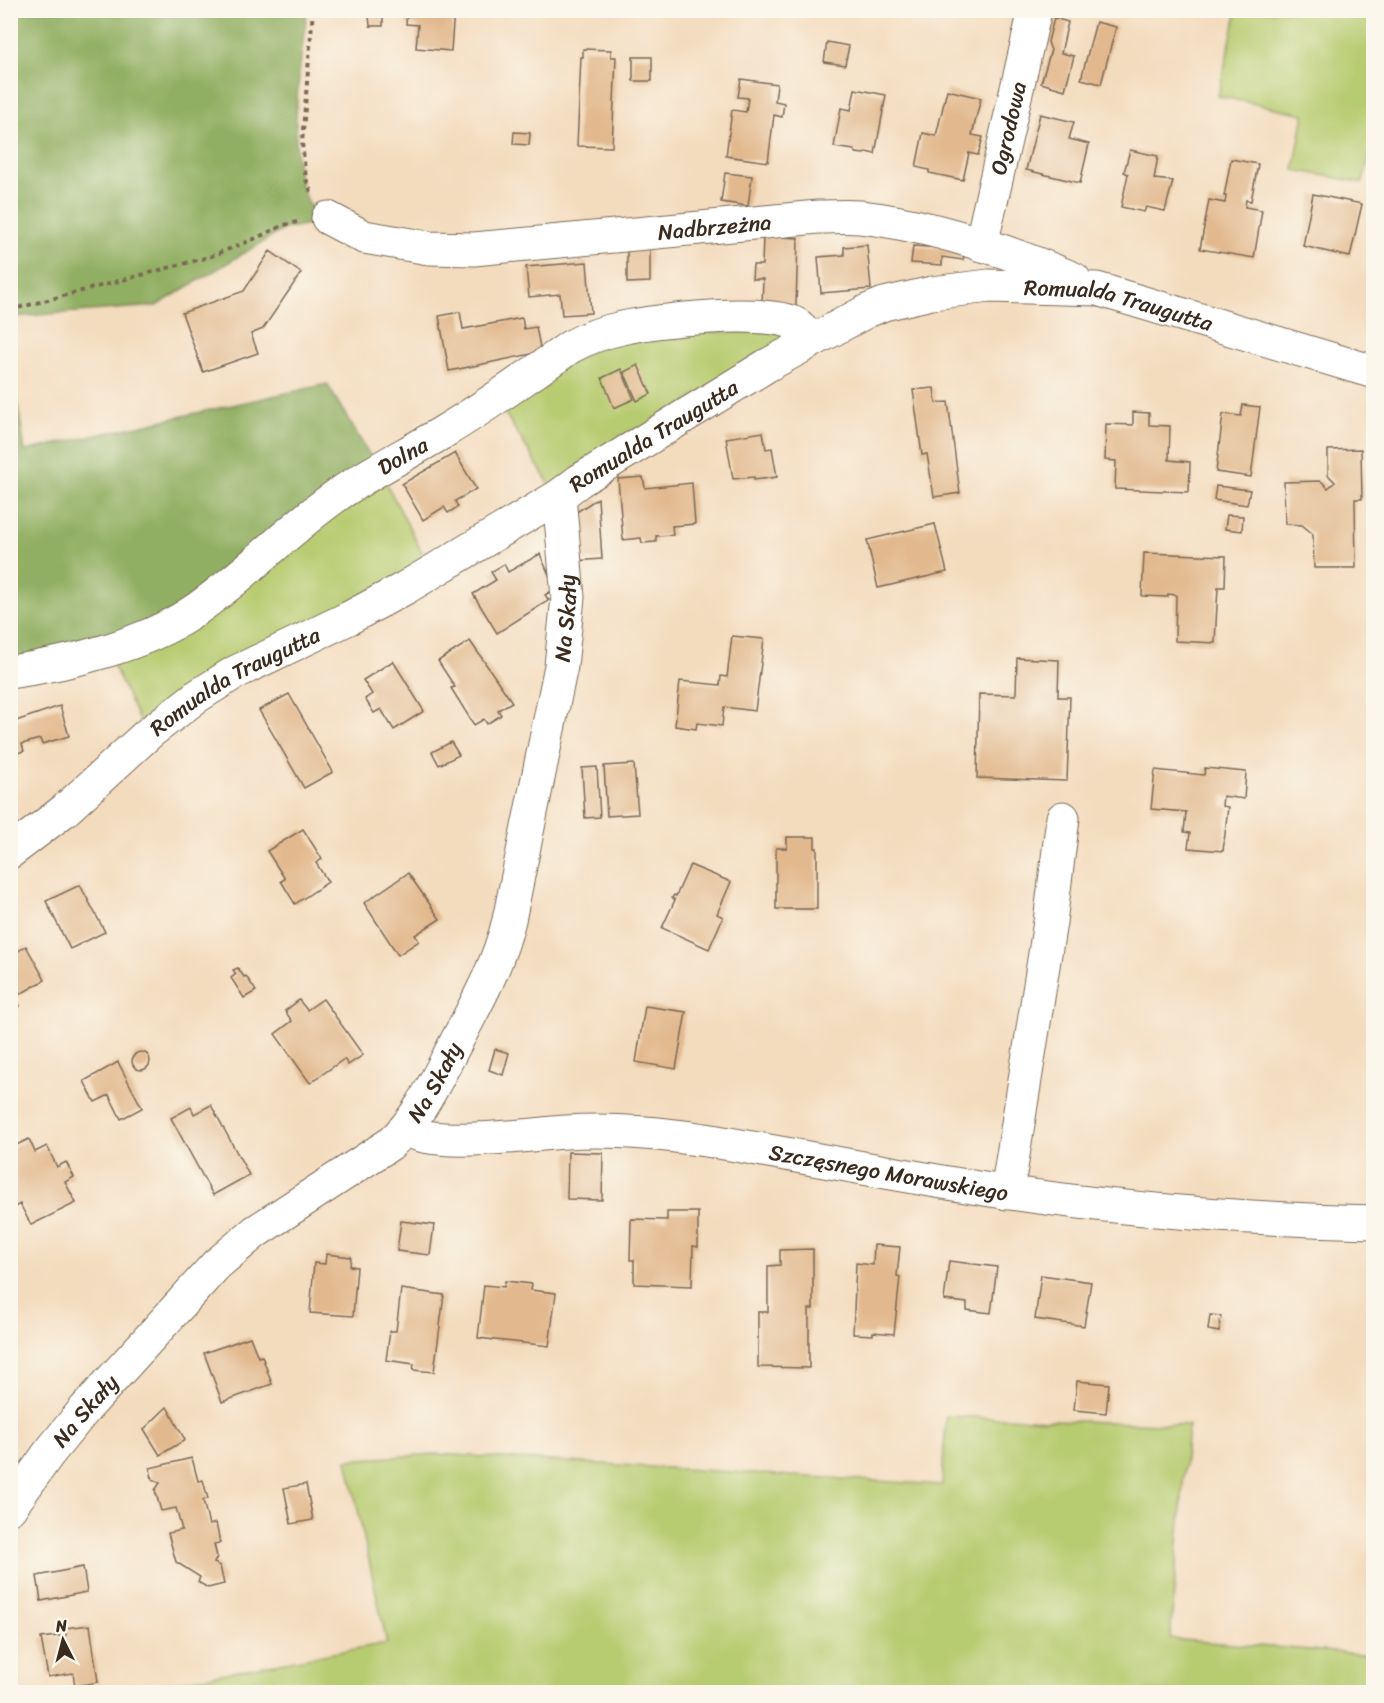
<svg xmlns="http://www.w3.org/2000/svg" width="1384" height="1703" font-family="Sriracha,sans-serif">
<rect width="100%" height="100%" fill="#fbf7ec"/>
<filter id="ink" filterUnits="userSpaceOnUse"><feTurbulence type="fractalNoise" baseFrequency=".0167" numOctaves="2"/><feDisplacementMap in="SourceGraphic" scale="12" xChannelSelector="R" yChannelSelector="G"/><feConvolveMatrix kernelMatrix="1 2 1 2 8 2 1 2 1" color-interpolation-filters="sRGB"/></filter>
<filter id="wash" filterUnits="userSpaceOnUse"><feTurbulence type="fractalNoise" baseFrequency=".008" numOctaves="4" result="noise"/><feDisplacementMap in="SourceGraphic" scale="24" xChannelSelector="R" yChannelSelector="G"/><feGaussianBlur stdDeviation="1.35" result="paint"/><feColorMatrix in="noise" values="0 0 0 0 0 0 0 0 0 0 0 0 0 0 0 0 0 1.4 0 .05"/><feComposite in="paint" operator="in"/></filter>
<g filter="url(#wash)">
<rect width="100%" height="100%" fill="#f3dcbe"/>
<g fill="#b7cb6f" stroke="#797a46" stroke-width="1.5">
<path d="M1237 11H1373V139L1363 183 1294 170 1304 114 1218 96Z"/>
<path d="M795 331 553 490 499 404 623 333Z"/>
<path d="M383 477 429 566 143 729 110 658Z"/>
<path d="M946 1416 1188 1425 1170 1639 1373 1655V1692H124L387 1643 347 1460 437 1454 942 1485Z"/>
</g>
<g fill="#91af62" stroke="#666c40" stroke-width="1.5">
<path d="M11 11H307C301 57 284 164 309 203 316 214 329 223 339 233L314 223 284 229 156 306 11 317Z"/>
<path d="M10 353 25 451 327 384 375 464 148 628 11 662Z"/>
</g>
<g id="blocks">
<g fill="#e2b98e">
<path d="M407 10H454L451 51 416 48 418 25 406 24Z"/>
<path d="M369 16H383V26H370Z"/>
<path d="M1054 18 1068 22 1061 53 1074 56 1065 90 1041 83 1051 50 1048 42Z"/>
<path d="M1096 22 1116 27 1101 84 1081 79Z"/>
<path d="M827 42 849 46 845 65 824 62Z"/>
<path d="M583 49 611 50V57H616L612 147 577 146 581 57H583Z"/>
<rect x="633" y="57" width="19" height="24"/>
<path d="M741 79 777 84 775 101 784 103 782 117 774 115 768 162 726 156 732 110 746 112 748 98 738 97Z"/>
<path d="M855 89 886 95 875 154 866 152 864 154 856 153 854 150 834 147 841 108 851 110Z"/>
<path d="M947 90 981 98 972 135 983 137 978 155 969 153 963 180 929 173V170L916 167 923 133 936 136Z"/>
<path d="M1040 114 1074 122 1069 139 1089 144 1080 183 1026 170Z"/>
<path d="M514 132 530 133 529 145 513 144Z"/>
<path d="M1130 150 1158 156 1154 179 1173 181 1165 211 1146 207 1144 212 1121 207 1128 174 1124 172Z"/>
<path d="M1231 159 1258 164 1251 201 1246 200 1245 207 1262 210 1254 258 1200 249 1209 200 1225 203 1226 196H1224Z"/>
<path d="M725 173 752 176 748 206 721 202Z"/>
<path d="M1313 194 1362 204 1350 257 1303 246Z"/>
<path d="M763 236 798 238 796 306 762 305 763 279H752L753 265H762Z"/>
<path d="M867 245 871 289 821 293 818 257 844 255V247Z"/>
<path d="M627 246H650V282L627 283Z"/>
<path d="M913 246 942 248 966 249 963 260 942 257V265L911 263Z"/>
<path d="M270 251 301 273 263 329 251 334 258 353 203 372 182 313 244 291Z"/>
<path d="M587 262 591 313 562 315 560 294 529 297 526 267Z"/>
<path d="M460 312 463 329 522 318 524 329 536 327 541 352 449 371 439 316Z"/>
<path d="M638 365 651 394 637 401 624 372Z"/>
<path d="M621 369 634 399 614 408 602 378Z"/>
<path d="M934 388 936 403 948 402 960 493 934 497 927 454 922 455 913 390Z"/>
<path d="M1243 405 1260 407 1251 477 1216 472 1223 414 1241 416Z"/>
<path d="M1133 412 1149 413V425L1170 426 1169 460 1190 462 1189 492 1115 489 1116 461 1105 460 1106 424 1133 425Z"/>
<path d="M763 432 766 449 772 448 777 477 754 480V477L733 479 726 438Z"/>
<path d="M1361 449 1362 499H1355L1356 568H1314L1313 534 1302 525 1285 524 1284 482 1321 481 1328 488 1335 482 1328 475V450Z"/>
<path d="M455 453 476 489 455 501 458 507 448 513 444 507 423 520 402 484Z"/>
<path d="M643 477 645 488 692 483 695 524 672 526 673 535 656 536V542L642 543 641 538 623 540 618 479Z"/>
<path d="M1216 486 1250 490 1247 505 1214 500Z"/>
<path d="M598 498 602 559 574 561 572 515Z"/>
<path d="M1227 515 1243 516 1242 531 1225 529Z"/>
<path d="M935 524 947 572 878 588 867 540Z"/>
<path d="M1144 553 1226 556 1225 587H1218L1215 643 1175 641 1176 595 1168 594V597L1142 596Z"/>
<path d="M540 554 555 589 545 595 549 600 497 633 473 594 496 580 491 572 504 564 508 572Z"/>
<path d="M732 636 764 639 755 711 724 707 722 726 697 723 696 729 675 726 680 681 720 685 721 676 727 677Z"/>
<path d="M470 641 512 702 498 710 501 715 487 724 484 719 474 725 451 688 455 687 438 661Z"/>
<path d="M1017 658 1059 660 1058 697H1070L1067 781 977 778 979 694 1016 695Z"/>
<path d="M393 661 424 711 394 730 381 709 374 713 365 699 372 694 363 680Z"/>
<path d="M289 694 333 772 304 788 259 710Z"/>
<path d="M60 706 69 736 42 744 40 739 22 744 24 751 10 755V723Z"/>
<path d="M451 742 459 755 439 765 432 752Z"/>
<path d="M634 764 638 814 607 816 604 766Z"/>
<path d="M597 767 600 817 585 818 582 768Z"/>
<path d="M1205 768 1246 772 1244 799 1223 796 1222 806 1228 807 1223 851 1188 848 1190 833 1184 832 1186 812 1151 809 1155 770 1204 775Z"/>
<path d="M303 829 322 859 316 863 328 882 295 904 281 881 285 879 267 851Z"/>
<path d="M787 837H815V848H817V909H776V848H787Z"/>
<path d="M690 865 731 882 717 914 723 917 709 949 662 928 675 900 672 898 674 895 676 896Z"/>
<path d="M408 873 440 919 415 935 419 941 398 955 364 903Z"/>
<path d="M80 885 105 932 70 949 46 901Z"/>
<path d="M26 946 45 980 15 997 20 1006 10 1012V947L14 954Z"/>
<path d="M238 968 244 977 246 976 256 991 244 998 231 978 236 974 233 970Z"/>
<path d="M323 999 363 1055 348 1065 344 1059 310 1083 275 1034 292 1021 285 1011 299 1000 307 1010Z"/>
<path d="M645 1006 686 1012 676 1069 636 1062Z"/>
<path d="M495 1049 509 1053 503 1075 489 1070Z"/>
<circle cx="141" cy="1061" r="9"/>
<path d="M118 1062 142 1108 121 1119 109 1095 95 1102 84 1081Z"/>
<path d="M211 1105 249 1175 213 1195 171 1118 191 1107 194 1114Z"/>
<path d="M29 1139 35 1152 47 1146 57 1167 66 1162 74 1177 65 1182 76 1203 31 1225 20 1204 11 1209 10 1207V1190L13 1189 10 1184V1164L13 1163 10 1148Z"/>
<path d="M568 1152 603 1153 602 1200 567 1199Z"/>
<path d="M667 1212H698V1247L693 1246 692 1286 634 1284V1260H630L631 1219 667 1220Z"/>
<path d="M401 1221 434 1225 430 1255 397 1251Z"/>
<path d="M874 1245 900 1247 897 1276 900 1277 894 1334 873 1332V1335L853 1334 856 1263 873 1265Z"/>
<path d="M813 1249V1309H809V1368L758 1367V1312H768V1266L780 1265V1250Z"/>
<path d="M326 1254 351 1257 350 1266 357 1267 353 1316 310 1313 314 1263 325 1264Z"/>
<path d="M949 1261 997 1267 991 1313 967 1310V1303L944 1300Z"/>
<path d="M1041 1275 1091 1282 1084 1326 1035 1319Z"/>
<path d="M505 1281 532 1284 531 1290 556 1293 549 1346 478 1338 484 1285 504 1287Z"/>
<path d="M401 1289 444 1295 434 1372 413 1370 414 1364 386 1360 390 1331H396Z"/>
<path d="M1210 1315 1221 1316 1219 1332 1208 1330Z"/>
<path d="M250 1337 258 1357 262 1356 272 1384 222 1402 204 1353Z"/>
<path d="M1077 1381 1109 1384 1106 1413 1074 1410Z"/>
<path d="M167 1407 185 1440 160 1455 144 1429Z"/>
<path d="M192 1458 198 1481 203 1480 208 1499 203 1500 209 1525 216 1523 220 1543 214 1544 217 1557 214 1563 220 1566 224 1584 208 1588 198 1582 200 1577 176 1562 168 1533 182 1530 176 1508 161 1511 155 1490 160 1483 152 1479 150 1468Z"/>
<path d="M306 1484 313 1520 291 1524 284 1488Z"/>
<path d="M83 1567 87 1592 41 1601 37 1576Z"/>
<path d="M90 1625 98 1682 75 1686 73 1673 48 1677 41 1638 66 1635 65 1628Z"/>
</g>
</g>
</g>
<g filter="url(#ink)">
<use href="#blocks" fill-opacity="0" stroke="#7b6856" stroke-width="1.5"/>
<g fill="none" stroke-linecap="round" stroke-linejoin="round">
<defs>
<g id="minor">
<path id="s1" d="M328 218 364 237 429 248 474 249 818 217C832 217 846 216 860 217 933 225 1006 250 1074 279"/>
<path id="s2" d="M981 245 1035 10"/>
<path id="s3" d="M10 672C66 664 144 645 191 613 243 578 285 532 336 496 370 472 409 453 445 431 488 405 529 376 570 347 586 338 603 332 622 328 656 320 766 308 796 324 803 328 807 335 811 341"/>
<path id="s4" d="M10 852 65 810 148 734 196 697 234 673 349 618 405 588 559 496 579 481 766 366 867 311 884 304 932 293 989 286 1097 289 1374 372"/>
<path id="s5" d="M406 1129C432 1149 531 1134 566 1132 592 1130 618 1131 644 1133 689 1136 735 1145 780 1153 846 1165 912 1177 978 1188 1109 1209 1241 1219 1374 1222"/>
<path d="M1007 1193 1050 922 1063 818"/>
<path id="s6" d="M10 1508 49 1453 85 1409 216 1265 255 1232 390 1144C419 1118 435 1082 453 1048 475 1006 498 966 509 920L561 666 568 597 559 496"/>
</g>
</defs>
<use href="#minor" stroke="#7b6856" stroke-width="35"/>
<g stroke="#7b6856" stroke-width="4" stroke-dasharray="4.5 4.5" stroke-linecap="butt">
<path d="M311 192 306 179 302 143 313 10"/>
<path d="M10 310 209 257 252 240 284 225 297 222"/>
</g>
<use href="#minor" stroke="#fff" stroke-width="33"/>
</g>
</g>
<g text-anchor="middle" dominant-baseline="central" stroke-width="4.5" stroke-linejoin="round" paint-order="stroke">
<g font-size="22" fill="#3b2a1e" stroke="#fbf7ec">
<text stroke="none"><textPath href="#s2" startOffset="120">Ogrodowa</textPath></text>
<text stroke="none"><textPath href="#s1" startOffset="393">Nadbrzeżna</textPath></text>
<text stroke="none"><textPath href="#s4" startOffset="1274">Romualda Traugutta</textPath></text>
<text stroke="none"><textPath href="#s4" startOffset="770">Romualda Traugutta</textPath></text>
<text stroke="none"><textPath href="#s3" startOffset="456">Dolna</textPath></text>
<text stroke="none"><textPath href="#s6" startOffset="1094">Na Skały</textPath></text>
<text stroke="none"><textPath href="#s4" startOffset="284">Romualda Traugutta</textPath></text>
<text stroke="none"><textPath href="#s6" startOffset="608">Na Skały</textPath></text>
<text stroke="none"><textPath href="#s5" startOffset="488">Szczęsnego Morawskiego</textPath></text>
<text stroke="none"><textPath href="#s6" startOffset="123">Na Skały</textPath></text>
</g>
</g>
<rect width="1384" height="1703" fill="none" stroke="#fbf7ec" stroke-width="36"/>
<g transform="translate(63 1640) rotate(354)" stroke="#fbf7ec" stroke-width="4.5" paint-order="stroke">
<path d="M0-4.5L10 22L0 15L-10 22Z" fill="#3b2a1e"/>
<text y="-9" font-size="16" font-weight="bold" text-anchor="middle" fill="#3b2a1e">N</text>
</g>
</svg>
